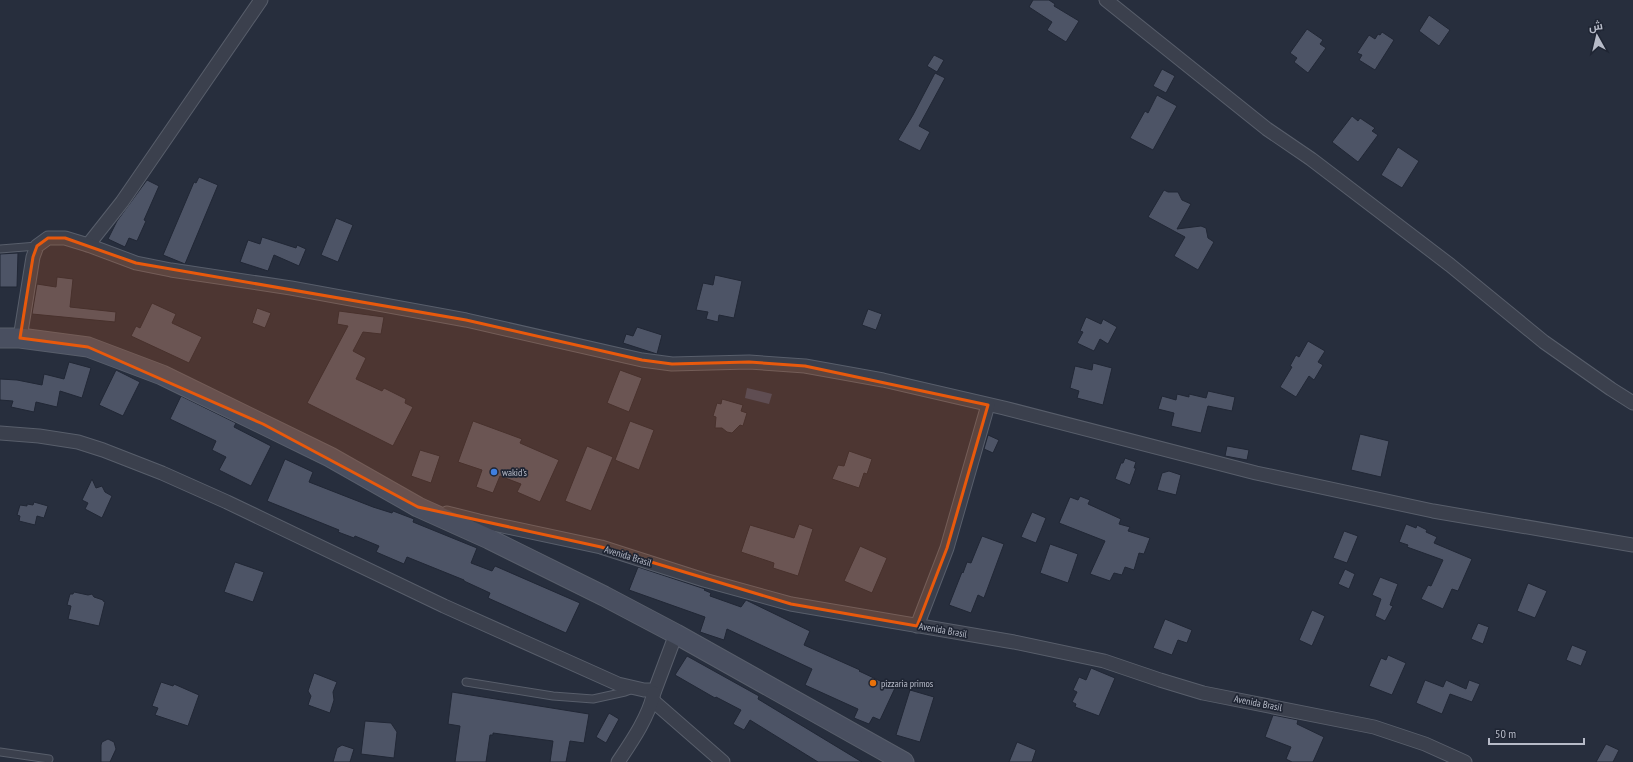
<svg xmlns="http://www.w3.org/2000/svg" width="1633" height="762" font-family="'PT Sans Narrow',Cairo,sans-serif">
<rect width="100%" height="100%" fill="#272e3d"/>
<path fill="#3e4a65" d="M747 388 772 394 769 404 745 398Z"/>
<g fill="#4d5466" stroke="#212735">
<path d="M1033 0H1049L1055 4 1054 6 1079 21 1066 42 1047 30 1052 22 1029 7Z"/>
<path d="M1429 15 1450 30 1439 46 1419 31Z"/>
<path d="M1307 29 1323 40 1320 44 1326 48 1308 73 1294 62 1297 58 1290 53Z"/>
<path d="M1382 32 1394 40 1375 70 1359 60 1362 55 1357 53 1369 35 1375 39 1378 34 1380 35Z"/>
<path d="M934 55 944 60 937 72 927 66Z"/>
<path d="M1162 69 1175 76 1166 93 1153 86Z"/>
<path d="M935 73 945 78 919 126 930 132 920 151 898 140 913 115Z"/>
<path d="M1157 95 1177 106 1153 150 1130 138 1145 111 1148 113Z"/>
<path d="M1352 116 1358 121 1360 118 1375 128 1372 131 1378 135 1358 162 1332 142Z"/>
<path d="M1398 147 1419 161 1402 188 1381 175Z"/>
<path d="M199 177 218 185 185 264 163 255 194 182 196 183Z"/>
<path d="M147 180 159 186 144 220 146 221 137 241 129 238 125 247 108 239 117 221Z"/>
<path d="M1164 190 1168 192H1178L1182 200 1191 204 1177 229 1201 226 1206 228 1208 238 1214 242 1198 270 1174 256 1185 237 1148 217Z"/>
<path d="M336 218 353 225 338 262 321 255Z"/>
<path d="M262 237 296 248 297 245 306 249 299 266 274 255 268 271 240 262 248 240 260 244Z"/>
<path d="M18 253 17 287H0V254Z"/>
<path d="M715 275 742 281 734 318 719 315 718 322 706 319 708 312 696 310 703 283 713 285Z"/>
<path d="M57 277 73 279 70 307 116 312 115 322 32 314 37 284 56 287Z"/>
<path d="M152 303 176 314 172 323 202 337 189 363 131 336 136 326 140 328Z"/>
<path d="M257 308 271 313 265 328 252 323Z"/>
<path d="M868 309 882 314 876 330 862 325Z"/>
<path d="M339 311 384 317 381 334 363 332 353 351 366 358 356 379 382 391 384 388 406 399 405 403 413 407 393 446 307 403 348 326 337 324Z"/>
<path d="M1086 317 1101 324 1103 319 1117 327 1108 344 1100 339 1094 351 1077 343 1083 332 1080 331Z"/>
<path d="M637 327 662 335 657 354 623 343 626 334 633 336Z"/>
<path d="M1308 341 1325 351 1318 362 1323 365 1314 380 1309 376 1296 397 1280 387 1292 367 1290 366 1296 355 1299 357Z"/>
<path d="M69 362 91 368 82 398 60 391 57 407 36 402 34 412 11 407 13 401 0 400V379L17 380 42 385 44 374 64 379Z"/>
<path d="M1093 363 1112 368 1103 405 1077 398 1079 391 1070 388 1075 366 1092 370Z"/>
<path d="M116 370 140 382 123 416 99 405Z"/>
<path d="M620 370 642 378 629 412 607 403Z"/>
<path d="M1208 391 1235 397 1232 411 1208 406 1201 433 1171 426 1174 413 1158 409 1162 396 1176 400 1177 394 1189 397V394L1206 398Z"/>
<path d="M181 396 236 423 234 427 271 446 251 486 219 470 226 457 212 450 216 441 170 419Z"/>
<path d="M722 399 743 405 741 411 747 413 743 426 740 425 732 433 727 432 722 428H715L716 417 713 416 717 403 721 404Z"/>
<path d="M473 421 522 439 520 443 559 460 540 502 517 492 521 484 500 476 493 493 476 487 482 470 458 462Z"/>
<path d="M630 421 654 430 639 470 615 460Z"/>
<path d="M1360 434 1389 441 1381 477 1351 470Z"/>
<path d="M988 435 999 440 993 453 984 449Z"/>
<path d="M587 446 613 457 591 511 565 501Z"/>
<path d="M1227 446 1249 450 1247 460 1225 456Z"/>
<path d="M420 450 440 456 431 483 411 476Z"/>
<path d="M849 451 872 459 867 474 864 473 859 488 832 479 838 465 844 466Z"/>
<path d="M1125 458 1136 462 1134 468H1136L1130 485 1115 479 1121 463H1123Z"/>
<path d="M285 459 313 472 309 482 373 507 392 513 393 511 414 519 413 522 477 548 471 563 492 571 495 566 580 603 566 633 488 598 490 593 464 581V580L407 557 404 564 376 552 379 546 355 536 354 538 338 532 339 530 267 501Z"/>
<path d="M1169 471 1181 475 1176 495 1157 490 1162 473Z"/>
<path d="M92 479 96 488 102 486 105 492 112 496 102 518 85 509 88 503 82 500Z"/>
<path d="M1080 496 1090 500 1088 504 1121 519 1119 524 1130 527 1128 531 1150 538 1144 554 1139 553 1134 570 1125 567 1122 575 1114 573 1110 581 1090 574 1105 541 1059 523 1070 497 1078 500Z"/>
<path d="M34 502 48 506 44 518 37 516 35 525 19 521 20 516 17 515 20 505 27 506V504L33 505Z"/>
<path d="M1032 512 1046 518 1036 543 1021 537Z"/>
<path d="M799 524 813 529 798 576 773 568 774 563 741 552 750 525 794 538Z"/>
<path d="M1406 524 1416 528 1417 525 1427 530 1426 532 1437 537 1434 543 1472 559 1458 591 1452 589 1443 609 1421 599 1428 585 1431 586 1443 560 1407 547 1408 545 1399 542Z"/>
<path d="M1344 531 1358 536 1347 563 1333 558Z"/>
<path d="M982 536 1004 544 984 598 978 595 971 613 949 605 962 572 963 573 967 562 971 563Z"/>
<path d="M1050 544 1078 554 1068 583 1040 573Z"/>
<path d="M860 546 887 558 872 593 844 581Z"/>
<path d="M235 562 264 572 253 602 224 592Z"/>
<path d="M638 567 705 589 704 590 711 593 710 596 741 607 746 600 810 631 804 645 860 670 859 671 895 688 880 720 873 717 869 724 854 718 858 709 805 685 812 669 727 629 724 640 700 632 705 617 629 590Z"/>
<path d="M1345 569 1355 574 1349 589 1338 584Z"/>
<path d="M1380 577 1398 584 1391 602 1390 605 1393 606 1385 621 1375 616 1381 599 1372 595Z"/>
<path d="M1528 583 1547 591 1535 618 1517 611Z"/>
<path d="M74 592 88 595 92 594 94 597 103 600V601L105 602 99 626 68 619 71 606 67 605 70 594H73Z"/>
<path d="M1312 610 1325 616 1312 646 1299 640Z"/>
<path d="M1165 619 1192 630 1187 643 1178 640 1172 655 1153 648Z"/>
<path d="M1478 623 1489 627 1483 644 1471 639Z"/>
<path d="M1572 645 1587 651 1581 666 1566 660Z"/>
<path d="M1388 655 1406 663 1392 695 1369 686 1381 658 1386 660Z"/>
<path d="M687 656 759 696 758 699 862 762H818L750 720 744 730 733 724 741 710 716 697 715 698 675 675Z"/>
<path d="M1091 668 1115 678 1099 716 1075 707 1076 704 1072 702 1077 692 1073 690 1079 677 1086 680Z"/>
<path d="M314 673 337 682 333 692 334 700 330 713 308 705 311 696 308 691Z"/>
<path d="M1425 680 1443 687 1446 680 1466 689 1469 680 1480 684 1472 702 1450 694 1442 714 1416 703Z"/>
<path d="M161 682 173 686 174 684 199 695 188 726 155 715 158 708 152 706Z"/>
<path d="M910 690 934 697 920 742 896 735Z"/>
<path d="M452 692 589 714 584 743 570 741 566 762H550L553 741 493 733V735H490L486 762H455L460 726 448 724Z"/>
<path d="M609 713 619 719 606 743 596 737Z"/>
<path d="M1273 715 1298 720 1297 724 1324 737 1313 762H1292L1286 759 1291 747 1265 737Z"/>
<path d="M365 721 391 723 397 732 394 758 361 754Z"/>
<path d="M108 739 114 742 116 749 110 762H101V745L102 742Z"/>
<path d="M1017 742 1036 750 1032 762H1009Z"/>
<path d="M1606 744 1619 750 1613 762H1596Z"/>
<path d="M342 745 354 749 350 762H333L337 748Z"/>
</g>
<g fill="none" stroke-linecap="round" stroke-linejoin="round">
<defs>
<g id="service">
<path d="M0 249 37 246"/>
<path d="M466 682 553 696 593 699 625 692 633 689"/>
<path d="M0 752 49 759"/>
</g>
<g id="minor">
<path d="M1106 0 1267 129 1311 159 1450 265 1544 342 1611 389 1633 403"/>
<path d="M88 245 122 202 261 0"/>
<path d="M20 338 33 257 37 246 48 238H65L88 245 136 263 171 270 291 288 466 320 642 360 672 364 749 362 805 366 883 380 1004 408 1256 473 1433 511 1633 545"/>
<path d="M0 433 39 436 78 442 103 450 162 473 227 502 444 606 618 684 644 690H655L676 634"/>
<path d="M447 513 479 521 601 547 704 580 791 604 1014 642 1104 661 1160 680 1203 693 1374 727 1425 744 1465 762"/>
<path d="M917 626 947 548 988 405"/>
<path d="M652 700 723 762"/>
<path d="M618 762C632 741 648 718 654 693"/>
</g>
<path id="secondary" d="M0 338H20L88 347 162 375 330 457 418 507 489 539 604 596 676 634 904 762"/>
</defs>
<use href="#service" stroke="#585e6b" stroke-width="9"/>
<use href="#minor" stroke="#585e6b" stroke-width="15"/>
<use href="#secondary" stroke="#585e6b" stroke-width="21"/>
<use href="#service" stroke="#3b404d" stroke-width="7"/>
<use href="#minor" stroke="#3b404d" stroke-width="13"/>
<use href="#secondary" stroke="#494f60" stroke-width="19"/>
</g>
<path fill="#e8590c" fill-opacity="0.2" stroke="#e8590c" stroke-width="3" stroke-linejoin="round" d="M48 238H65L136 263 466 320 642 360 672 364 749 362 805 366 988 405 947 548 917 626 791 604 601 547 418 507 263 424 88 347 20 338 33 257 37 246Z"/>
<circle fill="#3f7fe0" stroke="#1f2533" stroke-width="1.5" cx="494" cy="472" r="4"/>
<circle fill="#e8710a" stroke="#1f2533" stroke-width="1.5" cx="873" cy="683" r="4"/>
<g text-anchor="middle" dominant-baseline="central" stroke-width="3.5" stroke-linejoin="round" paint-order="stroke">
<g font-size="10" fill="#b7bbc8" stroke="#1f2533" text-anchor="start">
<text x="502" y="472">wakid's</text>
<text x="881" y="683">pizzaria primos</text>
</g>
<g font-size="10" fill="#b7bbc8" stroke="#1f2533">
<text transform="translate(628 556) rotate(17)">Avenida Brasil</text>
<text transform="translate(943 630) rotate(10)">Avenida Brasil</text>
<text transform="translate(1258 703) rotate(11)">Avenida Brasil</text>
</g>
</g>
<g transform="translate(1597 36) rotate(352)" stroke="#1f2533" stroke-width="3" paint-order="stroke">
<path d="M0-3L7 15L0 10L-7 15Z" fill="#b7bbc8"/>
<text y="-6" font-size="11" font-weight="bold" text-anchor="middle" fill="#b7bbc8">ش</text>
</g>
<path d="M1489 738v6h95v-6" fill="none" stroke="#b7bbc8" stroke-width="2"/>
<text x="1495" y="738" font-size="12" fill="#b7bbc8" stroke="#1f2533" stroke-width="3" paint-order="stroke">50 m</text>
</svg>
